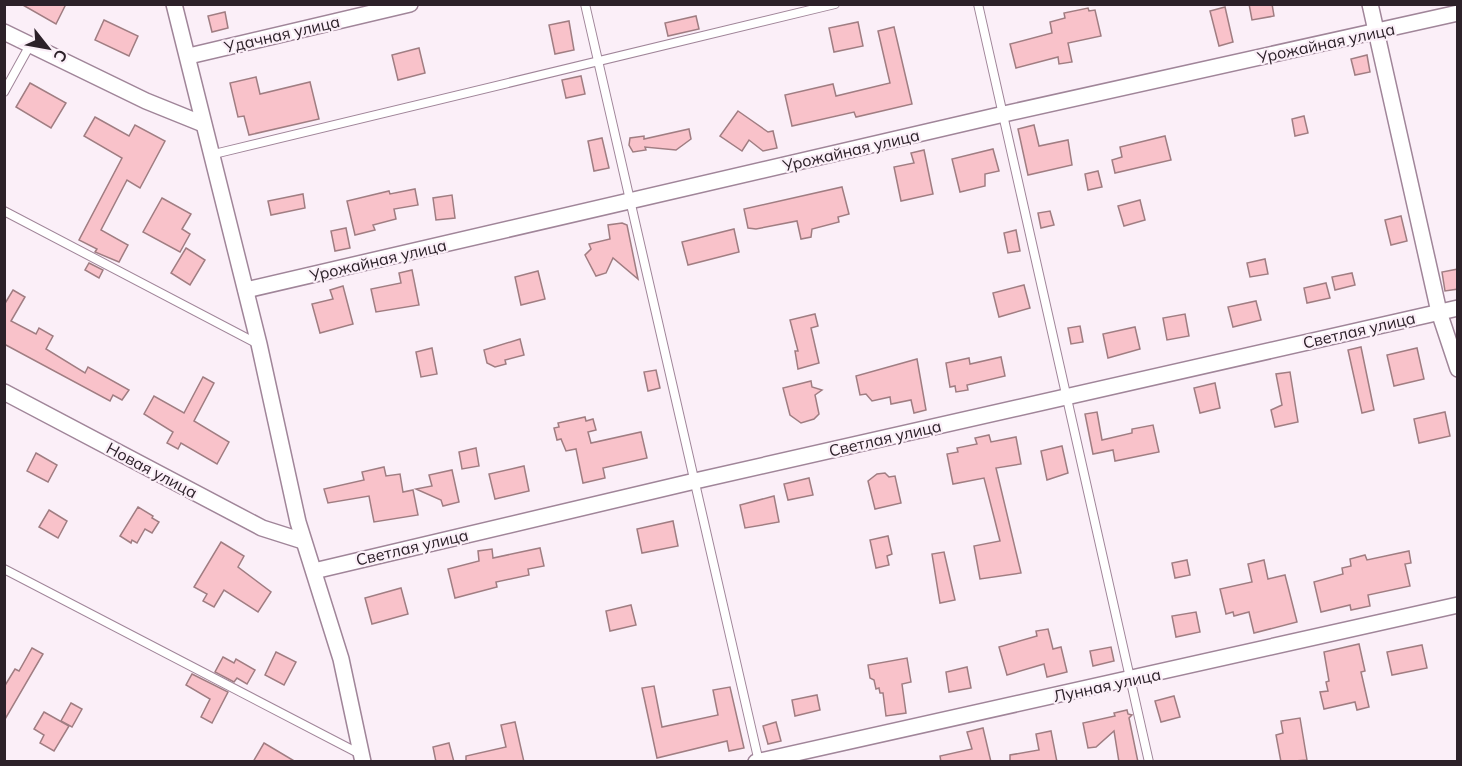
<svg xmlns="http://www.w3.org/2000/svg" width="1462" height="766" font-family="Mulish,sans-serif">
<rect width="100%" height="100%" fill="#fbeff8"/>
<g fill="#f9c2ca" stroke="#a07d82" stroke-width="1.5">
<path d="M21 4H66L56 24Z"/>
<path d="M1249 4H1272L1274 16 1252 20Z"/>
<path d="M1225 7 1233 42 1219 46 1210 11Z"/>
<path d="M1088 8 1089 11 1095 10 1101 36 1068 43 1072 62 1059 64 1058 57 1016 68 1010 44 1052 33 1050 22 1065 18 1064 13Z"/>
<path d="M225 12 228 28 212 32 208 16Z"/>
<path d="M696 16 699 29 668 36 665 23Z"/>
<path d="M104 20 138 36 129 56 95 40Z"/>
<path d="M569 21 574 50 555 54 549 25Z"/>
<path d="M858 22 863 46 834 52 829 28Z"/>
<path d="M894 27 912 104 856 117 854 112 792 126 785 95 833 84 836 96 890 83 878 31Z"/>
<path d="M419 48 425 73 398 80 392 55Z"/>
<path d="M1367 55 1370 72 1355 75 1351 59Z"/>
<path d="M581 76 585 94 566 98 562 80Z"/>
<path d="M256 77 260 94 310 82 319 119 249 135 244 116 238 117 230 83Z"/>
<path d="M30 83 66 103 51 128 16 107Z"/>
<path d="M738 111 768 132 773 131 777 148 763 151 749 140 742 151 720 136Z"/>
<path d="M1304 116 1308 133 1295 136 1292 119Z"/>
<path d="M95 117 129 136 135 125 165 141 140 188 127 180 101 230 128 245 119 262 95 252 97 249 79 240 122 158 84 136Z"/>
<path d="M1034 125 1039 146 1068 140 1072 165 1028 175 1018 129Z"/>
<path d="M689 129 691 139 676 150 645 147 646 150 633 152 629 145 630 138 644 136V139Z"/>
<path d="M1165 136 1171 160 1115 173 1112 160 1122 157 1120 147Z"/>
<path d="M602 138 609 168 594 171 588 141Z"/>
<path d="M993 149 999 171 985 174V186L960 192 952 159Z"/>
<path d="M924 150 933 194 901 201 894 167 914 163 911 153Z"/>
<path d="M1098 171 1102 187 1088 190 1085 174Z"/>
<path d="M842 187 849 214 838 217 839 222 812 229 811 237 801 239 797 221 756 229 748 228 744 209Z"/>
<path d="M415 189 418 205 394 209 396 219 373 225 375 230 355 235 347 201 389 191 390 194Z"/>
<path d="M303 194 305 208 271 215 268 201Z"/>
<path d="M452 195 455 218 436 220 433 198Z"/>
<path d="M162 198 191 214 182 229 190 234 180 252 143 232Z"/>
<path d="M1140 200 1145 220 1124 226 1118 206Z"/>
<path d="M1050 211 1054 225 1041 228 1038 213Z"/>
<path d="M1401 216 1407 241 1391 245 1385 220Z"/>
<path d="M622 223 627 225 638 279 613 258 606 273 596 276 585 255 591 249 589 244 610 239 608 225Z"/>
<path d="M346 228 350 248 335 251 331 231Z"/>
<path d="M734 229 739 252 688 265 682 242Z"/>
<path d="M1016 230 1020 251 1008 253 1004 233Z"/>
<path d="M186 248 205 260 190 285 171 273Z"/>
<path d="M1265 259 1268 274 1250 277 1247 263Z"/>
<path d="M89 263 103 270 99 278 85 270Z"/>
<path d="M1458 269V289L1445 291 1442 272Z"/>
<path d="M412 270 419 305 376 312 371 289 401 283 399 273Z"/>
<path d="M538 271 545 299 521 305 515 277Z"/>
<path d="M1352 273 1355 285 1335 290 1332 277Z"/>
<path d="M1326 283 1330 298 1307 303 1304 288Z"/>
<path d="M1024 285 1030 308 999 317 993 293Z"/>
<path d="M343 286 353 324 320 333 312 304 333 299 330 290Z"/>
<path d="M13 290 25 297 11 321 36 334 39 328 53 336 46 349 85 373 88 367 129 390 122 400 113 395 110 401 4 344V305Z"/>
<path d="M1256 301 1261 320 1233 327 1228 307Z"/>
<path d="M815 314 818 326 811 328 819 363 798 369 795 351H798L790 320Z"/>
<path d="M1185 314 1189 336 1167 340 1163 318Z"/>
<path d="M1080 326 1083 342 1071 344 1068 328Z"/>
<path d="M1135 327 1140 349 1108 358 1103 334Z"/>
<path d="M520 339 524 355 505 360 506 364 495 367 487 363 484 350Z"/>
<path d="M1361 347 1374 410 1362 413 1348 350Z"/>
<path d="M432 348 437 374 421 377 416 352Z"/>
<path d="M1417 348 1424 379 1394 386 1387 355Z"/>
<path d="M1001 357 1005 376 967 385 968 390 956 392 955 386 950 387 946 363 969 358 970 364Z"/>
<path d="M917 359 926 410 914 413 911 400 891 404 890 397 872 401 866 394 860 395 856 376Z"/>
<path d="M656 370 660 388 648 391 644 372Z"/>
<path d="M1290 372 1298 422 1275 427 1271 410 1282 405 1276 374Z"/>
<path d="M203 377 214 383 194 421 229 442 217 464 181 443 178 449 167 443 173 432 144 414 154 396 184 413Z"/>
<path d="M811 381 812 387 822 390 815 395 819 414 814 419 801 423 790 415 783 388Z"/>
<path d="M1215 383 1220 408 1200 413 1194 388Z"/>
<path d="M1097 412 1102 440 1132 433V429L1153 425 1159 452 1115 461 1113 450 1093 454 1085 414Z"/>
<path d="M1445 412 1450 436 1419 443 1414 419Z"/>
<path d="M585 417 586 421 593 419 596 430 588 432 591 443 641 432 647 458 603 468 605 478 583 483 576 449 566 451 561 439 557 440 554 428 559 427 558 423Z"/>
<path d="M989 435 991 442 1016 437 1021 464 996 468 1021 573 980 579 974 546 1000 541 994 517 984 478 953 484 947 454 958 452 957 448 977 444 975 438Z"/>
<path d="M1062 446 1068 473 1047 480 1041 451Z"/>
<path d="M476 448 479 466 462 469 459 452Z"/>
<path d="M36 453 57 465 48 482 27 471Z"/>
<path d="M524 466 529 491 495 499 489 474Z"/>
<path d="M384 467 386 476 400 474 403 492 413 490 418 515 374 522 369 496 328 503 324 489 364 480 362 472Z"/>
<path d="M452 470 459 502 443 506 441 500 416 489 432 486 429 475Z"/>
<path d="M885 473 889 477 895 476 901 503 875 509 868 481 877 474Z"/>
<path d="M809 478 813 495 788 500 784 484Z"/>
<path d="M774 496 779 522 745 528 740 505Z"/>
<path d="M138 507 153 516 152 518 159 522 152 533 145 529 137 543 132 540 131 543 120 536Z"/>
<path d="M49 510 67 521 58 538 39 527Z"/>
<path d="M673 521 678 546 642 553 637 529Z"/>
<path d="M888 536 892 554 887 556 889 565 876 568 870 540Z"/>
<path d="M221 542 244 556 238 567 271 592 258 612 224 590 214 607 203 601 207 594 194 587Z"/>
<path d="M540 548 544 566 528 569 529 575 496 582 497 587 455 598 448 569 479 561 478 551 492 549 493 558Z"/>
<path d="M1409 551 1411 563 1405 564 1410 586 1368 595 1370 606 1351 610 1350 605 1321 612 1314 582 1343 574 1342 568 1351 566 1350 559 1365 555 1367 560Z"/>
<path d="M944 552 955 600 940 603 932 554Z"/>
<path d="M1187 560 1190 575 1175 578 1172 563Z"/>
<path d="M1264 560 1268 579 1285 575 1297 622 1254 633 1249 612 1234 616 1233 612 1226 614 1220 589 1252 582 1248 564Z"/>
<path d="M401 588 408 614 372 624 365 598Z"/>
<path d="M631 605 636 625 610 631 606 611Z"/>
<path d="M1196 612 1200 632 1176 637 1172 616Z"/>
<path d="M1048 629 1053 649 1061 647 1067 672 1047 677 1044 664 1007 675 999 647 1037 636 1036 631Z"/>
<path d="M1359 644 1365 671 1361 672 1369 707 1357 710 1355 702 1324 709 1320 692 1328 691 1326 682 1329 681 1324 652Z"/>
<path d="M1422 645 1427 668 1392 675 1387 652Z"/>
<path d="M1111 647 1114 661 1093 666 1090 651Z"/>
<path d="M32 648 43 654 4 721V687L15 669 19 671Z"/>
<path d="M276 652 296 662 284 685 265 675Z"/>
<path d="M223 657 234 663 236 659 255 670 247 684 237 678 234 682 215 672Z"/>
<path d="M907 658 911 682 902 684 906 713 886 716 883 693H880L879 688 876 689 874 680 870 678 868 665Z"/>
<path d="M967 667 971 688 949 692 946 672Z"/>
<path d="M192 674 228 692 212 723 201 717 210 699 186 685Z"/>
<path d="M654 686 662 727 718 715 713 690 730 687 744 748 729 751 727 741 657 758 642 688Z"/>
<path d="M817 695 820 710 795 716 792 700Z"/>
<path d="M1174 696 1180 717 1161 722 1155 701Z"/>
<path d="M71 703 82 709 72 727 61 721Z"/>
<path d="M1127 710 1128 714 1132 715 1129 718 1138 762H1119L1114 731 1096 747 1088 748 1083 723 1115 716 1114 713Z"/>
<path d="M44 712 69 726 54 751 40 743 44 735 34 729Z"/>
<path d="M1300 718 1307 760 1281 762 1276 735 1283 733 1281 721Z"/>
<path d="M515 722 524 762H466V756L506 747 501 725Z"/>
<path d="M776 722 781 741 768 744 763 726Z"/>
<path d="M983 728 991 762H941L940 756 972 749 967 732Z"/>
<path d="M1051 731 1057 762H1010V755L1039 750 1036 734Z"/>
<path d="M264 743 296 762H253Z"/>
<path d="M449 743 454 762H436L433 747Z"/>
</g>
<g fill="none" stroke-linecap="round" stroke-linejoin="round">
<defs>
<g id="service">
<path d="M585 4 759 762"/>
<path d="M978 4 1149 762"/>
<path d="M4 92 30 45"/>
<path d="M210 155 835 4"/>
<path d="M4 211 258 344"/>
<path d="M4 569 360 754"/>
</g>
<g id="minor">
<path d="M174 4 259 344 298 522 341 659 363 762"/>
<path d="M1370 4 1439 312 1458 369"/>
<path d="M4 32 146 101 203 124"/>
<path d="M189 56 410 4"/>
<path d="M246 290 1004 114 1458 13"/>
<path d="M4 392 262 528 303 541"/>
<path d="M314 571 695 481 1458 308"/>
<path d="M756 762 1458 605"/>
</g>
</defs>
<use href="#service" stroke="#a08599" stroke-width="10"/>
<use href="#minor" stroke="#a08599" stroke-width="18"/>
<use href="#service" stroke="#fff" stroke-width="8"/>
<use href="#minor" stroke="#fff" stroke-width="15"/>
</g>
<g text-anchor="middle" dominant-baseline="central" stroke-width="4.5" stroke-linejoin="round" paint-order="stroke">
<g font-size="16" fill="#2c2129" stroke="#fbeff8">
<text transform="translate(282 34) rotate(-13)">Удачная улица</text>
<text transform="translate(1326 43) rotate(-12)">Урожайная улица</text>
<text transform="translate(851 150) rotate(-13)">Урожайная улица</text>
<text transform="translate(378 260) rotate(-13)">Урожайная улица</text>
<text transform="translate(1359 330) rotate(-13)">Светлая улица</text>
<text transform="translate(885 438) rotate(-13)">Светлая улица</text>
<text transform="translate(152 470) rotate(28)">Новая улица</text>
<text transform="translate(412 547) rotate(-13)">Светлая улица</text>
<text transform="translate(1107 685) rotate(-12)">Лунная улица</text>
</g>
</g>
<rect width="1462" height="766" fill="none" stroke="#2c2129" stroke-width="12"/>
<g transform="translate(48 48) rotate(121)" stroke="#fbeff8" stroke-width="4.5" paint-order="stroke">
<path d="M0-4.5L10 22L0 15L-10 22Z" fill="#2c2129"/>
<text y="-9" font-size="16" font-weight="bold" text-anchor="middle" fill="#2c2129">С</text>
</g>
</svg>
